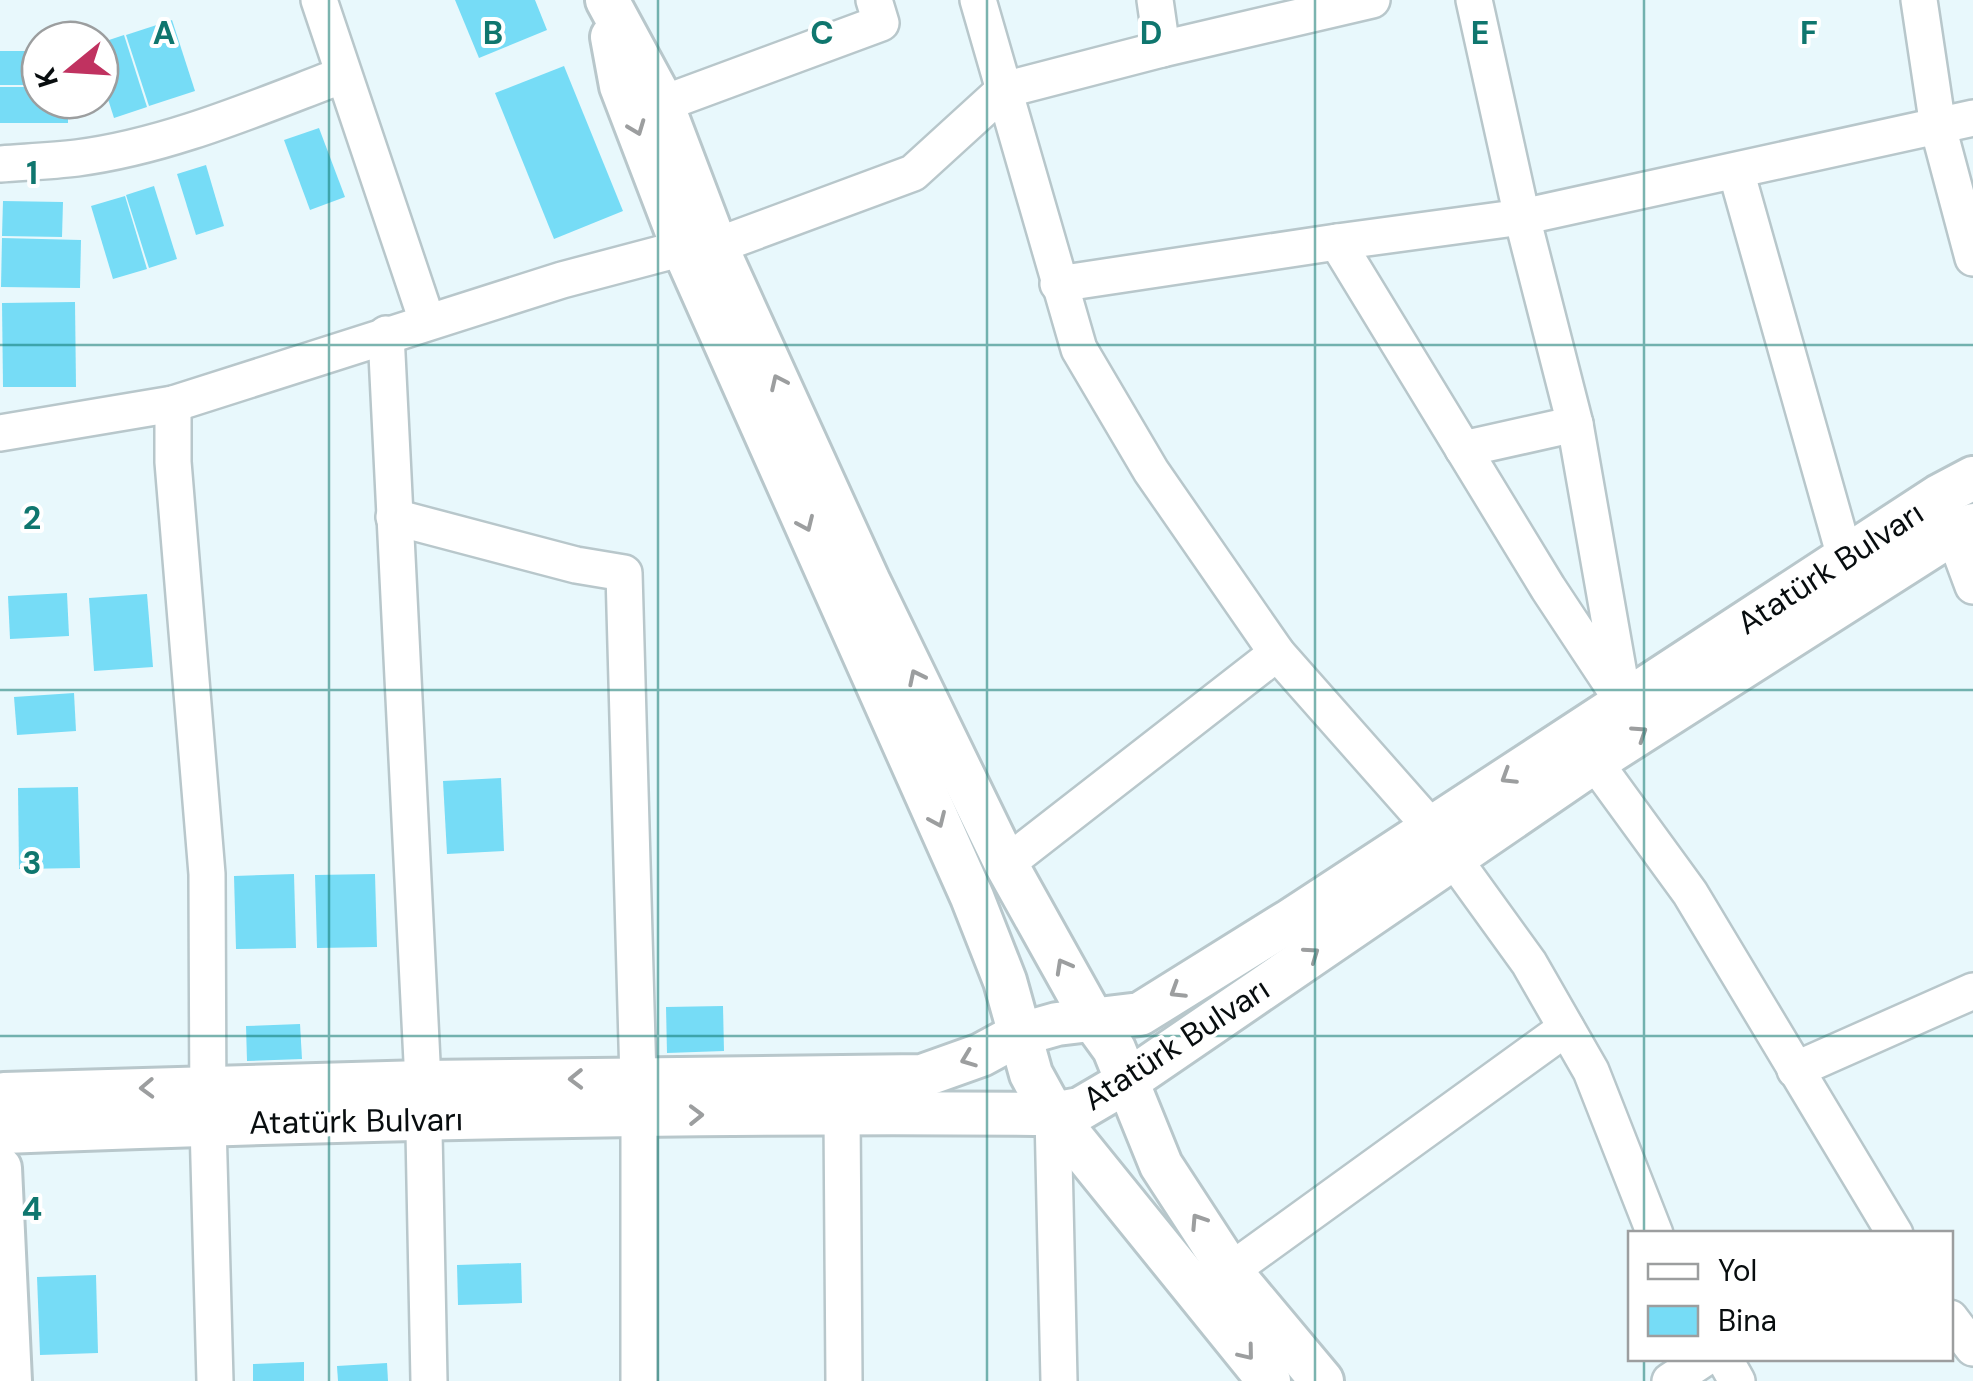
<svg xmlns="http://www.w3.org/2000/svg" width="1973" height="1381" font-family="'DM Sans',sans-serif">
<rect width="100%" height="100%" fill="#e8f8fc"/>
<g fill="#76dcf6">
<path d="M455 0H535L547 30 479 58Z"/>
<path d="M172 20 195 91 149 106 126 35Z"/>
<path d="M124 35 147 107 114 118 100 74V43Z"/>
<rect x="0" y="51" width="40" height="34"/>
<path d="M564 66 623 211 554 239 495 93Z"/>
<path d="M0 87H40V100H68V123H0Z"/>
<path d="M319 128 345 197 310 210 284 140Z"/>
<path d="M206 165 224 226 196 235 177 174Z"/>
<path d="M154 186 177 259 149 268 126 195Z"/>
<path d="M125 196 147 269 113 279 91 206Z"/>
<path d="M3 201 63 202 62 237 2 236Z"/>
<path d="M2 238 81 240 80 288 1 287Z"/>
<path d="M75 302 76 387H3L2 303Z"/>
<path d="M67 593 69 636 10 639 8 596Z"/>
<path d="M147 594 153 667 94 671 89 598Z"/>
<path d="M74 693 76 731 17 735 14 697Z"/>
<path d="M501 778 504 851 447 854 443 781Z"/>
<path d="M78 787 80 868 19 869 18 788Z"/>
<path d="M294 874 296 948 236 949 234 876Z"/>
<path d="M375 874 377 947 317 948 315 875Z"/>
<path d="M723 1006 724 1051 667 1053 666 1007Z"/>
<path d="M300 1024 302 1059 247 1061 246 1026Z"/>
<path d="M521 1263 522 1303 458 1305 457 1265Z"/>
<path d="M96 1275 98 1353 40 1355 37 1277Z"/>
<path d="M304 1362V1381H253V1364Z"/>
<path d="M387 1363 388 1381H338L337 1366Z"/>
</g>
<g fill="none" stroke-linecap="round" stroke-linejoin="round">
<defs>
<g id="minor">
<path d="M319 0 427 321"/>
<path d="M978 0 1079 349 1151 471 1277 653 1430 826 1529 963 1591 1071 1655 1234"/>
<path d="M1155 0 1162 49"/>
<path d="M1919 0 1938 127 1973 258"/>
<path d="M662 104 881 23 874 0"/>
<path d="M0 164C26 162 52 161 77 158 169 146 258 107 343 75"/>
<path d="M1736 171 1845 557"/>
<path d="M1337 242 1522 217 1973 118"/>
<path d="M1058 284 1337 242 1548 588 1624 703 1575 424"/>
<path d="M386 334 423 1082 429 1381"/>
<path d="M173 404V462L207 874 208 1124 215 1381"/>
<path d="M0 433 173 404 562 280 683 248 716 246 913 173 1004 90 1162 49 1372 0"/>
<path d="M1463 449 1575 424 1522 217 1474 0"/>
<path d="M1944 508 1973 586"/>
<path d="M394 517 576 565 624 573 639 1116V1381"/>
<path d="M1580 742 1690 893 1895 1234"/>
<path d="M1006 864 1277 653"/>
<path d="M1795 1070 1973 991"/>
<path d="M842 1114 844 1381"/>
<path d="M1053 1114 1059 1381"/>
<path d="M1230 1271 1566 1028"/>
<path d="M1950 1318 1973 1348"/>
<path d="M1724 1358 1737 1381"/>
<path d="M1670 1381 1705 1358"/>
</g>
<g id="major">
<path d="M607 0 659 96 716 246 868 580 1006 864 1093 1020 1114 1049 1161 1165 1230 1271 1322 1381"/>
<path d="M612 37 621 86 683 248 972 897 1005 981 1031 1074 1053 1114 1269 1381"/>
<path d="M4 1094 423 1082 922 1076 981 1055 1018 1035 1057 1024 1140 1014 1291 920 1939 496 1973 478"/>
<path d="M4 1132C353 1118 703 1111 1053 1114L1080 1109 1126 1082 1594 762 1953 533 1973 525"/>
<path d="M0 1168 10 1381"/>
</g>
</defs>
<use href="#minor" stroke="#b8c7cb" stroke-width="40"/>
<use href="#major" stroke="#b8c7cb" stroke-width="48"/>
<use href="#minor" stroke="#fff" stroke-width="35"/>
<use href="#major" stroke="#fff" stroke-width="42"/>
</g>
<defs><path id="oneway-chevron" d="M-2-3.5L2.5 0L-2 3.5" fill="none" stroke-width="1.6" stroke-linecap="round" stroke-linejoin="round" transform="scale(2.5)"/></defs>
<g stroke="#9c9e9f">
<use href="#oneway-chevron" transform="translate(637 128) rotate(69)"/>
<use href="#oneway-chevron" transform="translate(778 382) rotate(-115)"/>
<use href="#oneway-chevron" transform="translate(806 524) rotate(66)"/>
<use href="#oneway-chevron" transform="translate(916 677) rotate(-116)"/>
<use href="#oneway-chevron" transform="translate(1640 733) rotate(-33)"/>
<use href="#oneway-chevron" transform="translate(1508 777) rotate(148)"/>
<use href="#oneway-chevron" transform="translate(938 820) rotate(66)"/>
<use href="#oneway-chevron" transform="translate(1312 954) rotate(-35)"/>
<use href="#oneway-chevron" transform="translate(1063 966) rotate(-119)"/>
<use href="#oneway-chevron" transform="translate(1177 991) rotate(148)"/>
<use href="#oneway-chevron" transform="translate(968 1059) rotate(159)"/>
<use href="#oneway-chevron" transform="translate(576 1079) rotate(179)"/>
<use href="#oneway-chevron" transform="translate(147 1088) rotate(178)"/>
<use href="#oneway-chevron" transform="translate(696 1115) rotate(-1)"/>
<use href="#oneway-chevron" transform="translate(1198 1221) rotate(-123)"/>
<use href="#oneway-chevron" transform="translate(1247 1353) rotate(51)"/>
</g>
<path fill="none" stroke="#0f766e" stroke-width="2.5" stroke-opacity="0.55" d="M329 0V1381M658 0V1381M987 0V1381M1315 0V1381M1644 0V1234M0 345H1973M0 690H1973M0 1036H1973M1644 1358V1381"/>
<g text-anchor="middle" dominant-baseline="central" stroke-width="8" stroke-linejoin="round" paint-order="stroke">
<g font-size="32" fill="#080d0f" stroke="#fff">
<text transform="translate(1830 568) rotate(-33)">Atatürk Bulvarı</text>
<text transform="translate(1176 1044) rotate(-33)">Atatürk Bulvarı</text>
<text transform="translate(356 1121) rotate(-1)">Atatürk Bulvarı</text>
</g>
</g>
<g font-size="32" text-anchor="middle" font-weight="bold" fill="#0f766e" stroke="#fff" stroke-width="8" stroke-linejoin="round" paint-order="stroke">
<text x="164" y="44">A</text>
<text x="493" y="44">B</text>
<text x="822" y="44">C</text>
<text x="1151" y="44">D</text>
<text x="1480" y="44">E</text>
<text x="1809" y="44">F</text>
<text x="32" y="184">1</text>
<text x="32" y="529">2</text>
<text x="32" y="874">3</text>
<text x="32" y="1220">4</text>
</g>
<rect x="1628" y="1231" width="325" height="130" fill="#ffffff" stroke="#9c9e9f" stroke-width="2.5"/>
<rect x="1648" y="1264" width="50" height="15" fill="#ffffff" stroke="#9c9e9f" stroke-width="2.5"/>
<text x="1718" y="1281" font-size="30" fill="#080d0f">Yol</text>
<rect x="1648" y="1306" width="50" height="30" fill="#76dcf6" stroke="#9c9e9f" stroke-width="2.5"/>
<text x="1718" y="1331" font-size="30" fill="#080d0f">Bina</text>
<g transform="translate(70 70) rotate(252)"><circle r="48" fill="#ffffff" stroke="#9c9e9f" stroke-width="2.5"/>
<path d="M0-8L18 38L0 25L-18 38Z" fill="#c03260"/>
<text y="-15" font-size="28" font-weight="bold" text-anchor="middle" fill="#080d0f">K</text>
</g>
</svg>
